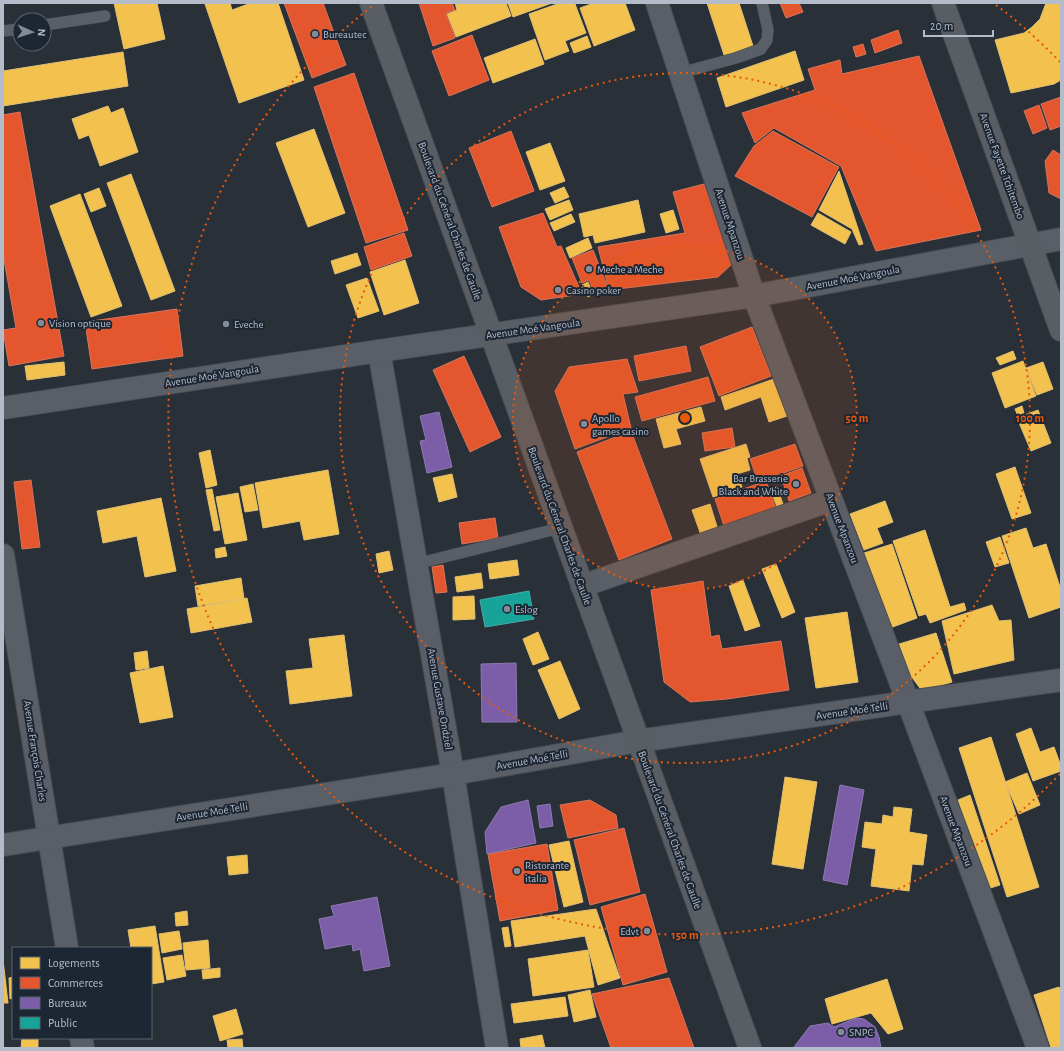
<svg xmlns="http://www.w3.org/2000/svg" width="1064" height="1051" font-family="'Alegreya Sans',sans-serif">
<rect width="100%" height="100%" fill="#2a3038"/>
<g fill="#f2c14e" stroke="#dfc073">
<path d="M114 3H157L165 39 124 49Z"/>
<path d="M208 3H230L232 10 251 3H278L304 80 239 103 205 4Z"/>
<path d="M455 3H506L511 16 456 37 447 14 457 10Z"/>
<path d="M508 3H552L513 17Z"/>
<path d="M560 3H578L575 4 586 33 565 41 569 51 545 60 529 14Z"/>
<path d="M594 3H625L635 30 594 46 580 8Z"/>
<path d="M707 3H739L754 49 725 58Z"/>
<path d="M1046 3H1061V80L1054 84 1011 93 995 40 1024 33 1032 27 1040 19Z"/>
<path d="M587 36 591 47 574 53 570 43Z"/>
<path d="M535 39 544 64 493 83 484 58Z"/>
<path d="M795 51 804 80 726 107 717 78Z"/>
<path d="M123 52 128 86 3 106V71Z"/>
<path d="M108 106 111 113 123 108 138 152 100 166 89 135 79 139 72 119Z"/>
<path d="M314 129 345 213 308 227 276 143Z"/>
<path d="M550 143 565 181 540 190 526 152Z"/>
<path d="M839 171 863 244 859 245 852 229 819 210Z"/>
<path d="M131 174 175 291 151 300 107 183Z"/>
<path d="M564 187 569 197 555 203 550 193Z"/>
<path d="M99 188 106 206 91 212 84 194Z"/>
<path d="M80 194 122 306 91 317 50 206Z"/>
<path d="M569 200 573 210 550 220 545 209Z"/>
<path d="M638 200 645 232 595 243 593 235 584 237 579 214Z"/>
<path d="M673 210 679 229 666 233 660 214Z"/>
<path d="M818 213 851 232 845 244 811 225Z"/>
<path d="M571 214 575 222 554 231 550 223Z"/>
<path d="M588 238 592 248 570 258 566 248Z"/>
<path d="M357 253 361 265 335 274 331 261Z"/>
<path d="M405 260 419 303 384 315 370 272Z"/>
<path d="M367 278 379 311 358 318 346 285Z"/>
<path d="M588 282 593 294 588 297 582 285Z"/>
<path d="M1013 351 1016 359 1000 365 996 358Z"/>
<path d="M1023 361 1036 396 1005 408 992 373Z"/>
<path d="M64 362 65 375 27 380 25 366Z"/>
<path d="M1043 362 1053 389 1037 395 1026 368Z"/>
<path d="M774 379 787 416 769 422 761 397 725 410 721 397Z"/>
<path d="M1022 406 1024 413 1018 416 1015 409Z"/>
<path d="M701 407 705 421 676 429 681 444 664 448 656 419Z"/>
<path d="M1038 410 1051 443 1031 451 1017 418Z"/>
<path d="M746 444 750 457 747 458 750 470 737 474 742 487 713 497 700 459Z"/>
<path d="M210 450 217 485 206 488 199 453Z"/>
<path d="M1015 467 1031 513 1012 519 996 474Z"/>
<path d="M328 470 339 534 304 540 300 521 263 528 255 483Z"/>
<path d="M452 474 457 497 439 502 433 478Z"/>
<path d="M253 484 258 510 245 512 240 487Z"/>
<path d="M777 487 784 507 778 509 770 489Z"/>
<path d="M212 489 220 530 214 531 206 490Z"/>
<path d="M238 493 247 540 225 544 216 497Z"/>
<path d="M161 498 176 571 145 577 137 536 103 543 97 511Z"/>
<path d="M885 501 893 522 877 528 883 543 864 550 850 514Z"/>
<path d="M710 504 719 533 702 538 692 510Z"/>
<path d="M1026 528 1033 548 1046 544 1061 590V607L1029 618 1002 536Z"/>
<path d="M925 530 950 607 964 603 966 610 930 623 926 614 919 616 893 541Z"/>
<path d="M1000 537 1009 563 995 567 986 542Z"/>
<path d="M892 544 917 618 890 628 864 553Z"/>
<path d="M225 547 227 556 216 558 215 549Z"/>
<path d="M389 551 393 570 379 573 376 554Z"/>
<path d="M517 560 519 575 490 579 488 564Z"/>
<path d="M776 564 795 612 782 618 762 569Z"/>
<path d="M481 573 483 588 457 592 455 577Z"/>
<path d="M241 578 244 599 198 606 195 586Z"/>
<path d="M743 580 760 626 745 631 729 586Z"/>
<path d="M474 596 475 619 453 620V597Z"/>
<path d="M247 598 252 622 191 633 187 609Z"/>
<path d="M992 605 999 621 1011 620 1014 660 954 674 942 621Z"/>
<path d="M847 612 858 682 816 688 805 618Z"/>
<path d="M538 632 549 659 533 665 523 639Z"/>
<path d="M936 633 952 682 922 691 911 676 899 644Z"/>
<path d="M344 635 352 696 290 704 286 671 313 668 309 639Z"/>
<path d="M147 651 149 668 136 670 134 653Z"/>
<path d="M560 661 580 709 559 719 538 670Z"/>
<path d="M163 666 173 717 140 723 130 673Z"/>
<path d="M1031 728 1040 752 1054 747 1061 766V771L1033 781 1016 734Z"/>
<path d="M991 737 1039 887 1007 897 959 748Z"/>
<path d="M1027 773 1040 805 1019 814 1005 782Z"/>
<path d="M785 777 817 782 803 869 772 864Z"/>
<path d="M970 795 1000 885 987 889 958 800Z"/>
<path d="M894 807 912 809 909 832 927 835 923 865 912 864 909 891 871 886 876 849 862 847 865 822 882 824 883 815 893 817Z"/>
<path d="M569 841 583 902 564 907 549 845Z"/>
<path d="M247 855 248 873 229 875 227 857Z"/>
<path d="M596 909 620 978 598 985 585 936 515 947 511 921Z"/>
<path d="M187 911 188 925 176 926 175 913Z"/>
<path d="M155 926 164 982 151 984V948H131L128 930Z"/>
<path d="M508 927 511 946 505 947 502 928Z"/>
<path d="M179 931 182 949 162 953 159 934Z"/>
<path d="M208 940 210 968 186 970 183 943Z"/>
<path d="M588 950 594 987 533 996 528 959Z"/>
<path d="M182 955 186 976 167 980 163 958Z"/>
<path d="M3 960 8 1003H3Z"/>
<path d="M220 968V977L203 979 202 970Z"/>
<path d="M13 977V998L10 999 9 978Z"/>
<path d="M887 979 903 1029 888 1034 871 1013 832 1024 825 999Z"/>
<path d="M1059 987 1061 992V1048H1051L1034 995Z"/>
<path d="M590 990 596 1017 574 1022 568 995Z"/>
<path d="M565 997 568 1016 514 1023 511 1004Z"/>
<path d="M236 1009 243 1034 220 1041 213 1016Z"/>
<path d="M542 1035 545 1048H521L520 1039Z"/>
<path d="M22 1038H38V1048H21Z"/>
<path d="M242 1039 243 1048H228L227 1040Z"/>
</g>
<g fill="#e4572e" stroke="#d6755c">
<path d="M284 3H323L346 65 312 78Z"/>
<path d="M419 3H452L455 10 446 13 455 38 433 46Z"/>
<path d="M780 3H799L803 12 786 18Z"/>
<path d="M898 30 902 43 875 53 871 40Z"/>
<path d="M472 35 489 80 449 96 432 51Z"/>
<path d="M863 44 866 54 856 57 853 47Z"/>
<path d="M919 56 981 230 876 251 841 166 774 128 755 143 742 113 815 90 808 69 840 60 842 74Z"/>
<path d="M354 73 408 230 366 243 314 87Z"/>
<path d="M1061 97V126L1050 130 1041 104Z"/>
<path d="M1039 105 1047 128 1033 134 1024 111Z"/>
<path d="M20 112 64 356 9 366 3 330 16 328 3 254V115Z"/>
<path d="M511 131 534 191 492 207 469 148Z"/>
<path d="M773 131 839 167 812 217 735 176 754 146Z"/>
<path d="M1053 150 1061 155V199L1049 193 1045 161Z"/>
<path d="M704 184 733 263 718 277 609 290 598 247 685 233 673 192Z"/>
<path d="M543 213 557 247 561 246 582 294 541 300 521 287 499 227Z"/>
<path d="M404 233 412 256 371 270 364 247Z"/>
<path d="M593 250 608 288 595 294 589 280 582 283 572 258Z"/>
<path d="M177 309 183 356 92 369 85 322Z"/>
<path d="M752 327 771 376 719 396 700 347Z"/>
<path d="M686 346 691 371 639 381 634 356Z"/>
<path d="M464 356 501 437 470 452 433 370Z"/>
<path d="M627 359 638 392 623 394 631 428 575 449 555 391 569 367Z"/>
<path d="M708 377 715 401 642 421 635 397Z"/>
<path d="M732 428 735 447 705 451 702 433Z"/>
<path d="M631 431 672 539 619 560 577 452Z"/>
<path d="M795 444 803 466 758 482 750 459Z"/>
<path d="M802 468 811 493 789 501 781 476Z"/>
<path d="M31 480 40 547 22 549 14 482Z"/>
<path d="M766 481 778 514 726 532 715 499Z"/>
<path d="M495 518 498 538 462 544 459 523Z"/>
<path d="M443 565 447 592 436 593 432 567Z"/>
<path d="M703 581 711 637 719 635 722 649 781 641 789 690 727 699 690 702 664 682 651 590Z"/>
<path d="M590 800 616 815 618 828 568 838 560 805Z"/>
<path d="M624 828 640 892 590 905 574 840Z"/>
<path d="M547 844 558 910 500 921 488 854Z"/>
<path d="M645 894 667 972 623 985 601 907Z"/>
<path d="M669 978 694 1048H611L592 994Z"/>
</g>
<g fill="#7b5ea7" stroke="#8c7ab1">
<path d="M439 412 452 467 427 473 420 441 426 440 420 416Z"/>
<path d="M516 663 517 722H482L481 664Z"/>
<path d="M840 785 864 790 847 885 823 880Z"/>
<path d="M528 800 536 843 487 854 485 832 501 807Z"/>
<path d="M550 804 553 826 540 828 537 806Z"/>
<path d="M377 897 390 966 364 971 360 949 353 951 352 944 325 949 319 919 334 916 331 906Z"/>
<path d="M856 1018 864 1019 875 1027 879 1037 881 1048H795L794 1047 810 1026 828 1023 834 1027Z"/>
</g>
<path fill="#17a398" stroke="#46aaa7" d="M529 591 534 619 485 627 480 600Z"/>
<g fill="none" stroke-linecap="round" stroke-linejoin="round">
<defs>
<g id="lane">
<path d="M44 25 105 16"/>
<path d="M3 31 20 29"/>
<path d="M680 73 736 58 761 49 767 40 768 30 762 3"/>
<path d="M416 564 560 528"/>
</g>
<g id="street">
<path d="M657 3 754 296 908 702 1038 1048"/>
<path d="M379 351 453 774 497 1048"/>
<path d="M3 408 379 351 754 296 1061 239"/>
<path d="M3 555 67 948"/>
<path d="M582 586 831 500"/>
<path d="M3 845 453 774 638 741 1061 680"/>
<path d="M81 1038 83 1048"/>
</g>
<g id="secondary">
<path d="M371 3 750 1048"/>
<path d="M943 3 1061 330"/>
</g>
</defs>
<use href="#lane" stroke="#484c53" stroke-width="12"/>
<use href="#street" stroke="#484c53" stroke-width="24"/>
<use href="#secondary" stroke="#484c53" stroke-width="24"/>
<use href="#lane" stroke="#5a5e66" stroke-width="11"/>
<use href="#street" stroke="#5a5e66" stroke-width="22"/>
<use href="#secondary" stroke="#595d64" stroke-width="22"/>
</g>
<circle cx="685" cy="418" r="172" fill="#e8590c" fill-opacity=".12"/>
<g fill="none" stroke="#e8590c" stroke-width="2" stroke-dasharray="2 4">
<circle cx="685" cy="418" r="172"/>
<circle cx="685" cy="418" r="345"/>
<path d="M1060 774A517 517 0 1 1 374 5M996 5A517 517 0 0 1 1060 62"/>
</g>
<g fill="#848b96" stroke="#1d2633" stroke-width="1.5">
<circle cx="315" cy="34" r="4"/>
<circle cx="589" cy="269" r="4"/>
<circle cx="558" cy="290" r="4"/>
<circle cx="41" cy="323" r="4"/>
<circle cx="226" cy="324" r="4"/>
<circle cx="584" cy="424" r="4"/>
<circle cx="796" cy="484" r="4"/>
<circle cx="507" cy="609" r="4"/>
<circle cx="517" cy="871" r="4"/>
<circle cx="647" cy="931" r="4"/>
<circle cx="841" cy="1032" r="4"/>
</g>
<g text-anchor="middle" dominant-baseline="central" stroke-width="4" stroke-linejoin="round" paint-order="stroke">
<g font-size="11" fill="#b4bcc9" stroke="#1d2633" text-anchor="start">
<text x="323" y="34">Bureautec</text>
<text x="597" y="269">Meche a Meche</text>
<text x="566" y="290">Casino poker</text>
<text x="49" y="323">Vision optique</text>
<text x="234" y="324">Eveche</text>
<text x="592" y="418">Apollo<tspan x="592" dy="13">games casino</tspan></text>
<text x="788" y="478" text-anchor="end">Bar Brasserie<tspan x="788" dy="13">Black and White</tspan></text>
<text x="515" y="609">Eslog</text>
<text x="525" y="865">Ristorante<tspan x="525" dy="13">italia</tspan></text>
<text x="639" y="931" text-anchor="end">Edvt</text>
<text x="849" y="1032">SNPC</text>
</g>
<g font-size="11" fill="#b4bcc9" stroke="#1d2633">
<text transform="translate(1002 166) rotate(70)">Avenue Fayette Tchitembo</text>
<text transform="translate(450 221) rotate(70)">Boulevard du Général Charles de Gaulle</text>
<text transform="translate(730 224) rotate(72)">Avenue Mpanzou</text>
<text transform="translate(853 278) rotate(-11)">Avenue Moé Vangoula</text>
<text transform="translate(533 329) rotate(-8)">Avenue Moé Vangoula</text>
<text transform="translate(212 376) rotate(-9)">Avenue Moé Vangoula</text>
<text transform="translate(560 526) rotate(70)">Boulevard du Général Charles de Gaulle</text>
<text transform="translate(842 528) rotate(69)">Avenue Mpanzou</text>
<text transform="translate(440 699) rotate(80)">Avenue Gustave Ondziel</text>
<text transform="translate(852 711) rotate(-8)">Avenue Moé Telli</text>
<text transform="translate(35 751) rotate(81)">Avenue François Charles</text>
<text transform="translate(532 760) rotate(-10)">Avenue Moé Telli</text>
<text transform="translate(212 812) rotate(-9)">Avenue Moé Telli</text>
<text transform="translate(670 830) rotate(70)">Boulevard du Général Charles de Gaulle</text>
<text transform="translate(956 831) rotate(69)">Avenue Mpanzou</text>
</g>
</g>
<circle cx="685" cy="418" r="6" fill="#e8590c" stroke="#1d2633" stroke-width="2"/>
<g font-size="12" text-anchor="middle" font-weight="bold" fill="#e8590c" stroke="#1d2633" stroke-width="4" stroke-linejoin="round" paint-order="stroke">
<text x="857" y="422">50 m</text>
<text x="1030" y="422">100 m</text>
<text x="685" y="939">150 m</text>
</g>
<rect width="1064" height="1051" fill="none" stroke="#b4bcc9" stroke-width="8"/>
<rect x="12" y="947" width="140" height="92" fill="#1d2633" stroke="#59626f"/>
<rect x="20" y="957" width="20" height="12" fill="#f2c14e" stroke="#59626f"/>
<text x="48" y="967" font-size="12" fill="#b4bcc9">Logements</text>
<rect x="20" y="977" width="20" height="12" fill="#e4572e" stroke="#59626f"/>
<text x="48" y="987" font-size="12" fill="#b4bcc9">Commerces</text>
<rect x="20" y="997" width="20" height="12" fill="#7b5ea7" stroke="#59626f"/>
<text x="48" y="1007" font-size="12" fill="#b4bcc9">Bureaux</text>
<rect x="20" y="1017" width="20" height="12" fill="#17a398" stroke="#59626f"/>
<text x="48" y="1027" font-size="12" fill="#b4bcc9">Public</text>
<g transform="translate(32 32) rotate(93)"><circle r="19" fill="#1d2633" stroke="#59626f"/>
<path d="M0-3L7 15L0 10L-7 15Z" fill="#848b96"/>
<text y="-6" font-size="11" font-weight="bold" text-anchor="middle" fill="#b4bcc9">N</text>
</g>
<path d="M924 30v6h69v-6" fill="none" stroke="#b4bcc9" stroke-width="2"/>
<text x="930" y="30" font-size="12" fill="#b4bcc9" stroke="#1d2633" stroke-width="3" paint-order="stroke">20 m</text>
</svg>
